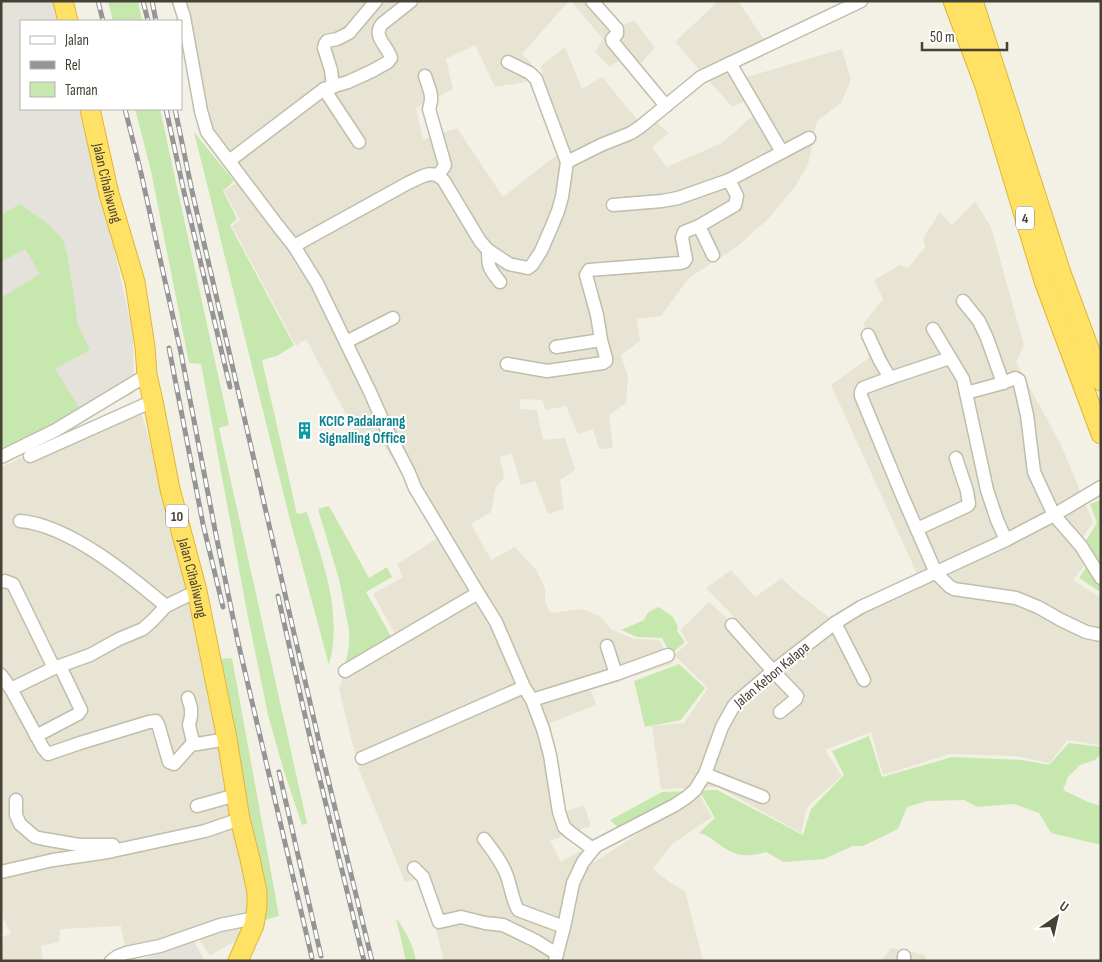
<svg xmlns="http://www.w3.org/2000/svg" width="1102" height="962" font-family="'Sofia Sans Condensed',sans-serif">
<rect width="100%" height="100%" fill="#f3f1e6"/>
<g fill="#e7e4d4">
<path d="M181 1H569L522 54 531 63 535 74 526 82 495 87 475 45 446 59 453 89 416 108 423 140 457 128 503 197 559 153 541 66 565 47 582 89 602 77 639 122 649 116 669 133 652 147 667 167 722 143 759 110 751 99 732 107 675 42 718 1H738L768 45 730 69 737 80 842 49 851 80 841 103 817 121 808 165 794 188 768 219 738 246 689 278 661 316 637 319 640 341 621 355 628 377 626 403 609 415 613 448 599 449 593 429 578 434 566 406 546 410 542 400 519 399 521 409 537 410 543 440 565 438 575 470 560 480 564 509 548 514 535 481 521 485 512 453 500 457 504 478 496 487 491 512 471 524 491 560 515 547 537 571 545 589V603L551 613 582 609 600 616 611 629 634 639 659 640 672 664 591 690 596 705 550 723 562 813 584 805 591 826 550 841 561 862 581 850 588 866 699 794 712 817 672 844 653 869 672 884 685 891 703 960 702 961H444L423 878 405 882 359 770 339 689 343 677 398 639 373 594 403 577 397 564 441 536 381 441 364 448 306 339 296 346 232 226 240 220 224 191 246 176 202 116Z"/>
<path d="M571 1H601L618 27 634 20 655 48 631 74 620 60 610 67 595 52 603 39Z"/>
<path d="M975 201 991 227 1024 345 1016 362 1061 445 1093 522 1077 546 1090 559 1073 580 1099 597 1101 596V740L1099 745 1067 740 1050 763 1015 756 950 754 883 775 871 732 825 750 842 776 807 807 801 833 718 787 661 789 652 726 684 723 708 688 674 655 688 643 680 630 709 602 730 621 734 617 706 588 731 570 755 597 782 578 794 590 836 623 918 576 831 385 877 352 863 324 883 299 874 280 900 265 908 268 925 247 923 238 940 212 952 225Z"/>
<path d="M139 404 196 610 249 898 248 923 241 937 210 956 195 933 127 957 121 926 60 929 59 942 41 946 43 961H1V938L11 933 1 914V467Z"/>
<path d="M891 948 926 955 925 961H881Z"/>
</g>
<g fill="#e5e2db">
<path d="M1 1H58L63 21H21V109H83L133 334 134 393 1 457Z"/>
<path d="M193 940 205 961H138Z"/>
</g>
<g fill="#c6e8ae">
<path d="M108 1H138L142 21H113Z"/>
<path d="M135 109H160L229 425 219 428 307 823 302 825 283 768 268 715 247 612 201 364 189 363 151 171Z"/>
<path d="M194 132 234 181 223 191 237 219 230 225 294 345 277 356 262 360 297 514 307 512C323 562 343 613 329 665L289 516Z"/>
<path d="M20 204 47 223 63 240 68 258 78 325 90 350 55 369 82 412 1 450V298L40 274 25 249 1 262V215Z"/>
<path d="M1101 500V590L1099 591 1079 578 1093 557 1083 545 1097 523 1090 504Z"/>
<path d="M329 506 369 578 387 567 392 577 366 592 392 638 342 671 347 657 349 645V630L339 579 318 509Z"/>
<path d="M659 607 673 617 678 627 677 631 685 642 671 654 662 638 637 637 621 630 644 620C647 612 651 610 659 607Z"/>
<path d="M232 658 279 916 265 920 266 907 262 884 220 659Z"/>
<path d="M679 664 705 688 681 720 645 727 634 681Z"/>
<path d="M869 736 882 777 952 757 1022 760 1049 765 1069 743 1101 747V754L1095 760 1080 765 1068 777 1063 790 1088 802 1101 806V845L1051 833 1039 813 1014 804 977 807 964 800 927 801 907 807 898 829 863 846H853L824 859 784 862 766 852C750 857 737 857 723 847 714 841 710 836 699 833L715 818 700 792 622 831 610 820 662 792 717 790 803 835 811 809 844 775 832 751Z"/>
<path d="M396 918C406 931 413 945 416 961H406Z"/>
</g>
<g fill="none" stroke-linecap="round" stroke-linejoin="round">
<defs>
<g id="minor">
<path d="M179 1 184 17 201 111 207 132 278 226 294 246 317 283 370 392 385 426 409 473 415 488 478 593 496 622 524 687 532 700 543 729 550 755 559 812 564 827 571 833 593 849"/>
<path d="M592 1 617 29V34L612 39 613 42 666 106"/>
<path d="M730 63 782 152"/>
<path d="M425 76C429 89 434 96 429 109L445 165 444 167 438 175"/>
<path d="M333 87 331 70 324 48 325 44 327 41 337 39 349 33 376 1"/>
<path d="M324 89 359 142"/>
<path d="M229 161 324 89 348 82 372 71 388 62 391 58C387 45 372 36 382 24L411 1"/>
<path d="M567 162 601 145 631 133 640 127 701 77 861 1"/>
<path d="M613 205 662 201 678 198 729 180 809 138"/>
<path d="M699 226 713 255"/>
<path d="M294 246 408 183C420 178 433 167 444 181L480 241 488 250 509 264 523 267 528 268 532 265 541 251 552 226 558 211 562 197 567 162 536 79 530 73 508 62"/>
<path d="M488 250C488 268 489 268 500 282"/>
<path d="M963 301 979 321 987 338 1003 383"/>
<path d="M933 329 963 379 987 490 997 520 1006 540"/>
<path d="M868 335 880 361 890 378"/>
<path d="M346 342 393 318"/>
<path d="M556 347 601 340"/>
<path d="M950 358 890 378 863 388 861 392V396L901 493 936 573 949 586 954 589 1016 598 1038 607 1061 620 1086 632 1101 635"/>
<path d="M507 364 547 371 603 363 606 361V358L601 340 597 315 586 275 589 270 680 263 684 262 686 259 682 238 684 232 699 226 735 205 737 196 729 180"/>
<path d="M966 393 1003 383 1015 378 1019 380 1027 415 1034 472 1054 515 1081 546 1101 578"/>
<path d="M30 456 153 401"/>
<path d="M1 457 56 430 147 375"/>
<path d="M20 521C69 525 129 575 166 606"/>
<path d="M917 529 967 506 969 504 967 491 956 458"/>
<path d="M1 582 5 581 13 584 54 668"/>
<path d="M835 623 864 680"/>
<path d="M732 625 773 671 797 696 796 699 780 712"/>
<path d="M607 646 616 674"/>
<path d="M345 671 478 593"/>
<path d="M1 675 11 689 43 748 48 754 80 743 149 722 156 721 158 724 169 762 174 764 191 745 227 739"/>
<path d="M11 689 54 668 90 655 119 639 143 629 153 620 166 606 197 591"/>
<path d="M188 698 191 708V716L189 725 193 742 191 745"/>
<path d="M532 700 616 674 668 655"/>
<path d="M36 736 78 714 81 710 60 666"/>
<path d="M362 758 524 687"/>
<path d="M705 774 763 797"/>
<path d="M16 800V815L20 824 35 837 44 839 79 845H113"/>
<path d="M197 806 236 795"/>
<path d="M484 839C493 851 502 862 507 876 511 887 512 899 518 910L564 927"/>
<path d="M414 868 423 877 439 922 461 917 485 923 503 925 536 941 557 954"/>
<path d="M1 872 53 860 108 852 205 831 240 819"/>
<path d="M904 956V961"/>
<path d="M111 961 118 956 126 953 160 946 220 925 255 918"/>
<path d="M555 961 564 927 573 883 583 862 596 846 675 805 687 797 695 790 705 774 722 727 733 707 739 700 773 671 835 623 861 607 1006 540 1054 515 1101 487"/>
</g>
<g id="highway">
<path d="M63 1 68 21"/>
<path d="M953 1 985 86 1044 281 1101 434"/>
<path d="M973 1 1061 273 1101 381"/>
<path id="s1" d="M90 109 109 194 135 282 145 347 147 375 153 401 170 489 197 591 227 739 240 819 250 859 257 892V907L254 925 238 961"/>
</g>
</defs>
<use href="#minor" stroke="#c1bdab" stroke-width="15"/>
<use href="#highway" stroke="#deb735" stroke-width="21"/>
<use href="#minor" stroke="#fff" stroke-width="12"/>
<use href="#highway" stroke="#ffe165" stroke-width="19"/>
<defs>
<g id="rail">
<path d="M98 1 103 21"/>
<path d="M143 1 148 21"/>
<path d="M152 1 156 21"/>
<path d="M125 109 141 173 181 353 216 535 238 642 312 958"/>
<path d="M166 109 184 192 230 387"/>
<path d="M175 109 192 191 321 750 372 961"/>
<path d="M169 348 203 524 223 607"/>
<path d="M278 596 313 751 364 961"/>
<path d="M279 772 321 956"/>
</g>
</defs>
<use href="#rail" stroke="#959595" stroke-width="5"/>
<use href="#rail" stroke="#fff" stroke-width="3" stroke-dasharray="9" stroke-linecap="butt"/>
</g>
<defs>
<symbol id="building-bare" viewBox="-9 -9 18 18"><path d="M-4-6H4V6H1V3H-1V6H-4ZM-2.5-4.3h1.7v1.8h-1.7ZM.8-4.3h1.7v1.8H.8ZM-2.5-1h1.7V.8h-1.7ZM.8-1h1.7V.8H.8Z" fill="#0f9aa8" stroke="#fff" stroke-width="2.5" paint-order="stroke"/></symbol>
</defs>
<g fill-rule="evenodd">
<use href="#building-bare" x="292" y="418" width="25" height="25"/>
</g>
<g text-anchor="middle" dominant-baseline="central" stroke-width="4" stroke-linejoin="round" paint-order="stroke">
<g fill="#fff" stroke="#7e7a72" stroke-width="1">
<rect x="1016" y="206.5" width="18" height="23" rx="4"/>
<rect x="166" y="504.5" width="22" height="23" rx="4"/>
</g>
<g font-size="14" font-weight="bold" fill="#464135">
<text x="1025" y="218">4</text>
<text x="177" y="516">10</text>
</g>
<g font-size="15" fill="#464135" stroke="#fff">
<text stroke="none"><textPath href="#s1" startOffset="76">Jalan Cihaliwung</textPath></text>
<text stroke="none"><textPath href="#s1" startOffset="481">Jalan Cihaliwung</textPath></text>
<text transform="translate(772 675) rotate(-40)">Jalan Kebon Kalapa</text>
</g>
<g font-size="15" font-weight="bold" fill="#0d838f" stroke="#fff" text-anchor="start">
<text x="319" y="421">KCIC Padalarang<tspan x="319" dy="17">Signalling Office</tspan></text>
</g>
</g>
<rect width="1102" height="962" fill="none" stroke="#464135" stroke-width="5"/>
<rect x="20" y="20" width="162" height="90" fill="#ffffff" stroke="#b5b3ae"/>
<rect x="30" y="36" width="25" height="8" fill="#ffffff" stroke="#b5b3ae"/>
<text x="65" y="45" font-size="15" fill="#464135">Jalan</text>
<rect x="30" y="61" width="25" height="8" fill="#959595" stroke="#b5b3ae"/>
<text x="65" y="70" font-size="15" fill="#464135">Rel</text>
<rect x="30" y="82" width="25" height="15" fill="#c6e8ae" stroke="#b5b3ae"/>
<text x="65" y="95" font-size="15" fill="#464135">Taman</text>
<g transform="translate(1057 917) rotate(34)" stroke="#ffffff" stroke-width="4" paint-order="stroke">
<path d="M0-4L9 19L0 12L-9 19Z" fill="#464135"/>
<text y="-8" font-size="14" font-weight="bold" text-anchor="middle" fill="#464135">U</text>
</g>
<path d="M922 42v8h85v-8" fill="none" stroke="#464135" stroke-width="2.5"/>
<text x="930" y="42" font-size="15" fill="#464135" stroke="#ffffff" stroke-width="4" paint-order="stroke">50 m</text>
</svg>
